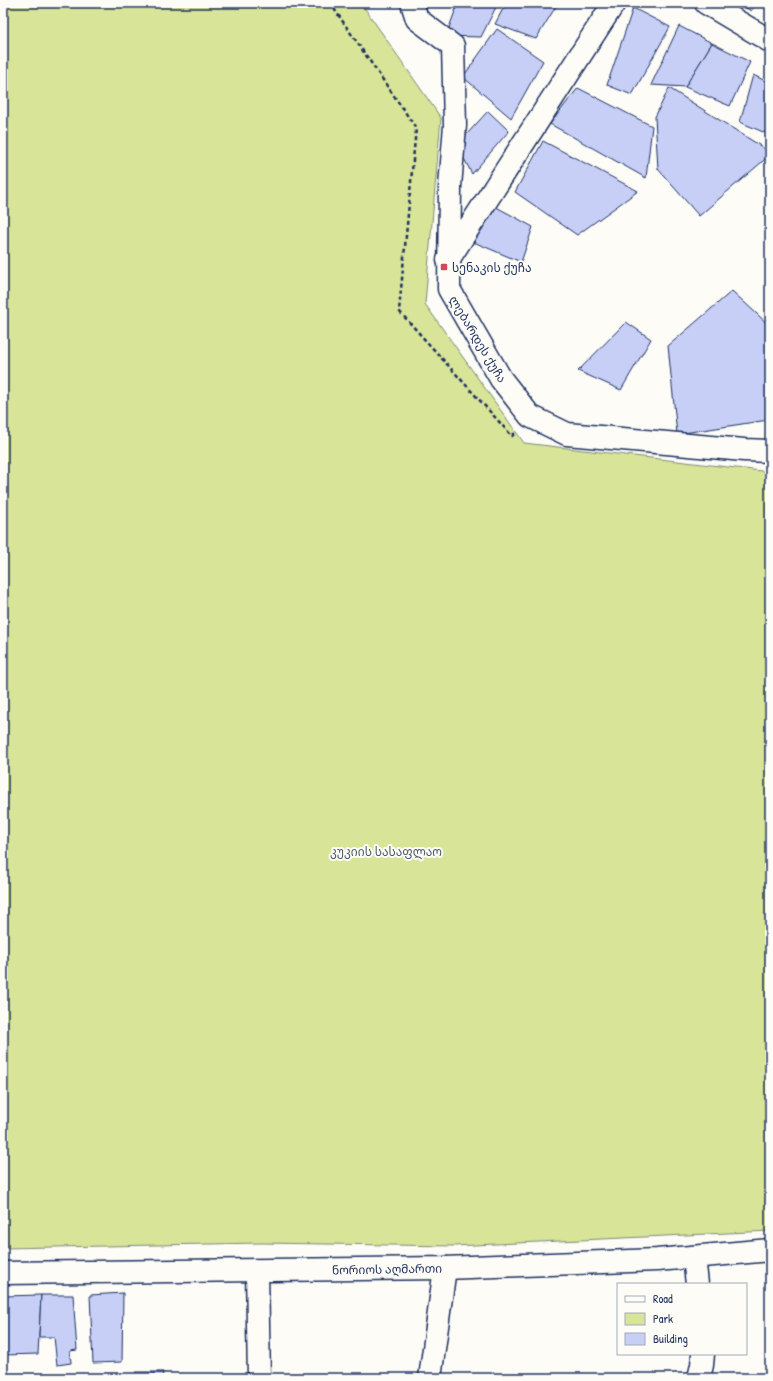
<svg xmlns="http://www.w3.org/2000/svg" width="773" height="1381" font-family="'Patrick Hand','Noto Sans Georgian',sans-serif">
<rect width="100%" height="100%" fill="#fdfcf7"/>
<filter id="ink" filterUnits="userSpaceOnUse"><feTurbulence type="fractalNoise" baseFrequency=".025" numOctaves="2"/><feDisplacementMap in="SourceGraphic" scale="8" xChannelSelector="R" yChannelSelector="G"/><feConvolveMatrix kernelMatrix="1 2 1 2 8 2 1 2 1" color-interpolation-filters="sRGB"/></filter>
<g filter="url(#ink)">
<path fill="#d8e497" stroke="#7a8a7a" d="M3 3H361L441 118 425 304 524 443 770 472V1231L454 1246 261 1243 3 1248Z"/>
<g fill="#c7cff7" stroke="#1b2f5e">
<path d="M458 3H498L481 37 446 36Z"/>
<path d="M506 3H558L536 39 495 24Z"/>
<path d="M738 3H757L751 11Z"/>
<path d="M633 8 670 27 632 95 607 85Z"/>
<path d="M679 26 712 43 685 87 651 85Z"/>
<path d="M497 29 543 61 511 118 463 77Z"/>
<path d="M712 43 750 62 730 106 685 87Z"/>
<path d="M753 75 770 83V135L740 122Z"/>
<path d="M578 88 652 126 646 178 550 124Z"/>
<path d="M669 88 770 152V155L699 216 658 169 655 117Z"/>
<path d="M488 111 509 131 472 174 457 145Z"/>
<path d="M543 141 638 191 577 235 515 192Z"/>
<path d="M489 203 533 227 521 262 464 238Z"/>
<path d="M732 291 770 326V418L768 420 677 434 668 346Z"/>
<path d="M626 322 651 339 621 390 578 371Z"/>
<path d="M123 1293 122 1362 93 1363 90 1295Z"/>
<path d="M41 1295 38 1354 3 1355V1296Z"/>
<path d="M41 1295H73L77 1350 70 1351 71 1363 57 1365 54 1337H39Z"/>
<path d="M136 1372H163L162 1378H136Z"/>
</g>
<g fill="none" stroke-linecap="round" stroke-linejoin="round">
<defs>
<g id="minor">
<path d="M412 3 417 19 453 46 455 125 450 187 449 289 501 379 530 416 567 434 744 450 770 451"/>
<path d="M706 3 770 41"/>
<path d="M448 260 614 3"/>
<path d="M694 1257 697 1284"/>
<path d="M257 1271 259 1378"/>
<path d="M3 1273 445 1268 657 1260 770 1250"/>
<path d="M430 1378 445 1268"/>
<path d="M699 1378 702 1365 703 1354"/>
</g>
</defs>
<use href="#minor" stroke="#1b2f5e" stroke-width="25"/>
<path stroke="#1b2f5e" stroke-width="2.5" stroke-dasharray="4 3" stroke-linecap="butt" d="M330 3 416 128 399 311 512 436 515 433"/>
<use href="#minor" stroke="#fdfcf7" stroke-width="22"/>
</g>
</g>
<rect fill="#d1495b" stroke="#fdfcf7" stroke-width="1.5" x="440" y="263" width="8" height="8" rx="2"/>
<g text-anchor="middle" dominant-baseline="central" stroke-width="4" stroke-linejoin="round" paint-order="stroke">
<g font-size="12" fill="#1b2f5e" stroke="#fdfcf7" text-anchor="start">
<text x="452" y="267">სენაკის ქუჩა</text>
</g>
<g font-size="12" fill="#1b2f5e" stroke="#fdfcf7">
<text transform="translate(478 339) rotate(59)">ლებარდეს ქუჩა</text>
<text transform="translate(387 1269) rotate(-1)">ნორიოს აღმართი</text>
</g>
<g font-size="12" fill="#4a5c6c" stroke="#fdfcf7">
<text x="386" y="851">კუკიის სასაფლაო</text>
</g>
</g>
<rect width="773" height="1381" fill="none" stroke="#fdfcf7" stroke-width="16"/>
<rect x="8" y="8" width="757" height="1365" fill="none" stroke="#1b2f5e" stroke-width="1.5" filter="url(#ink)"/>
<rect x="617" y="1283" width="130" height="72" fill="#fdfcf7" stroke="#a3aaba"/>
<rect x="625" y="1296" width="20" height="6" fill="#fdfcf7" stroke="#a3aaba"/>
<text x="653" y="1303" font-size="12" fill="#1b2f5e">Road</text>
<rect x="625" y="1313" width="20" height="12" fill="#d8e497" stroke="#a3aaba"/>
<text x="653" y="1323" font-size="12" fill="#1b2f5e">Park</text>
<rect x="625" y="1333" width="20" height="12" fill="#c7cff7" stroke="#a3aaba"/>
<text x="653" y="1343" font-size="12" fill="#1b2f5e">Building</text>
</svg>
